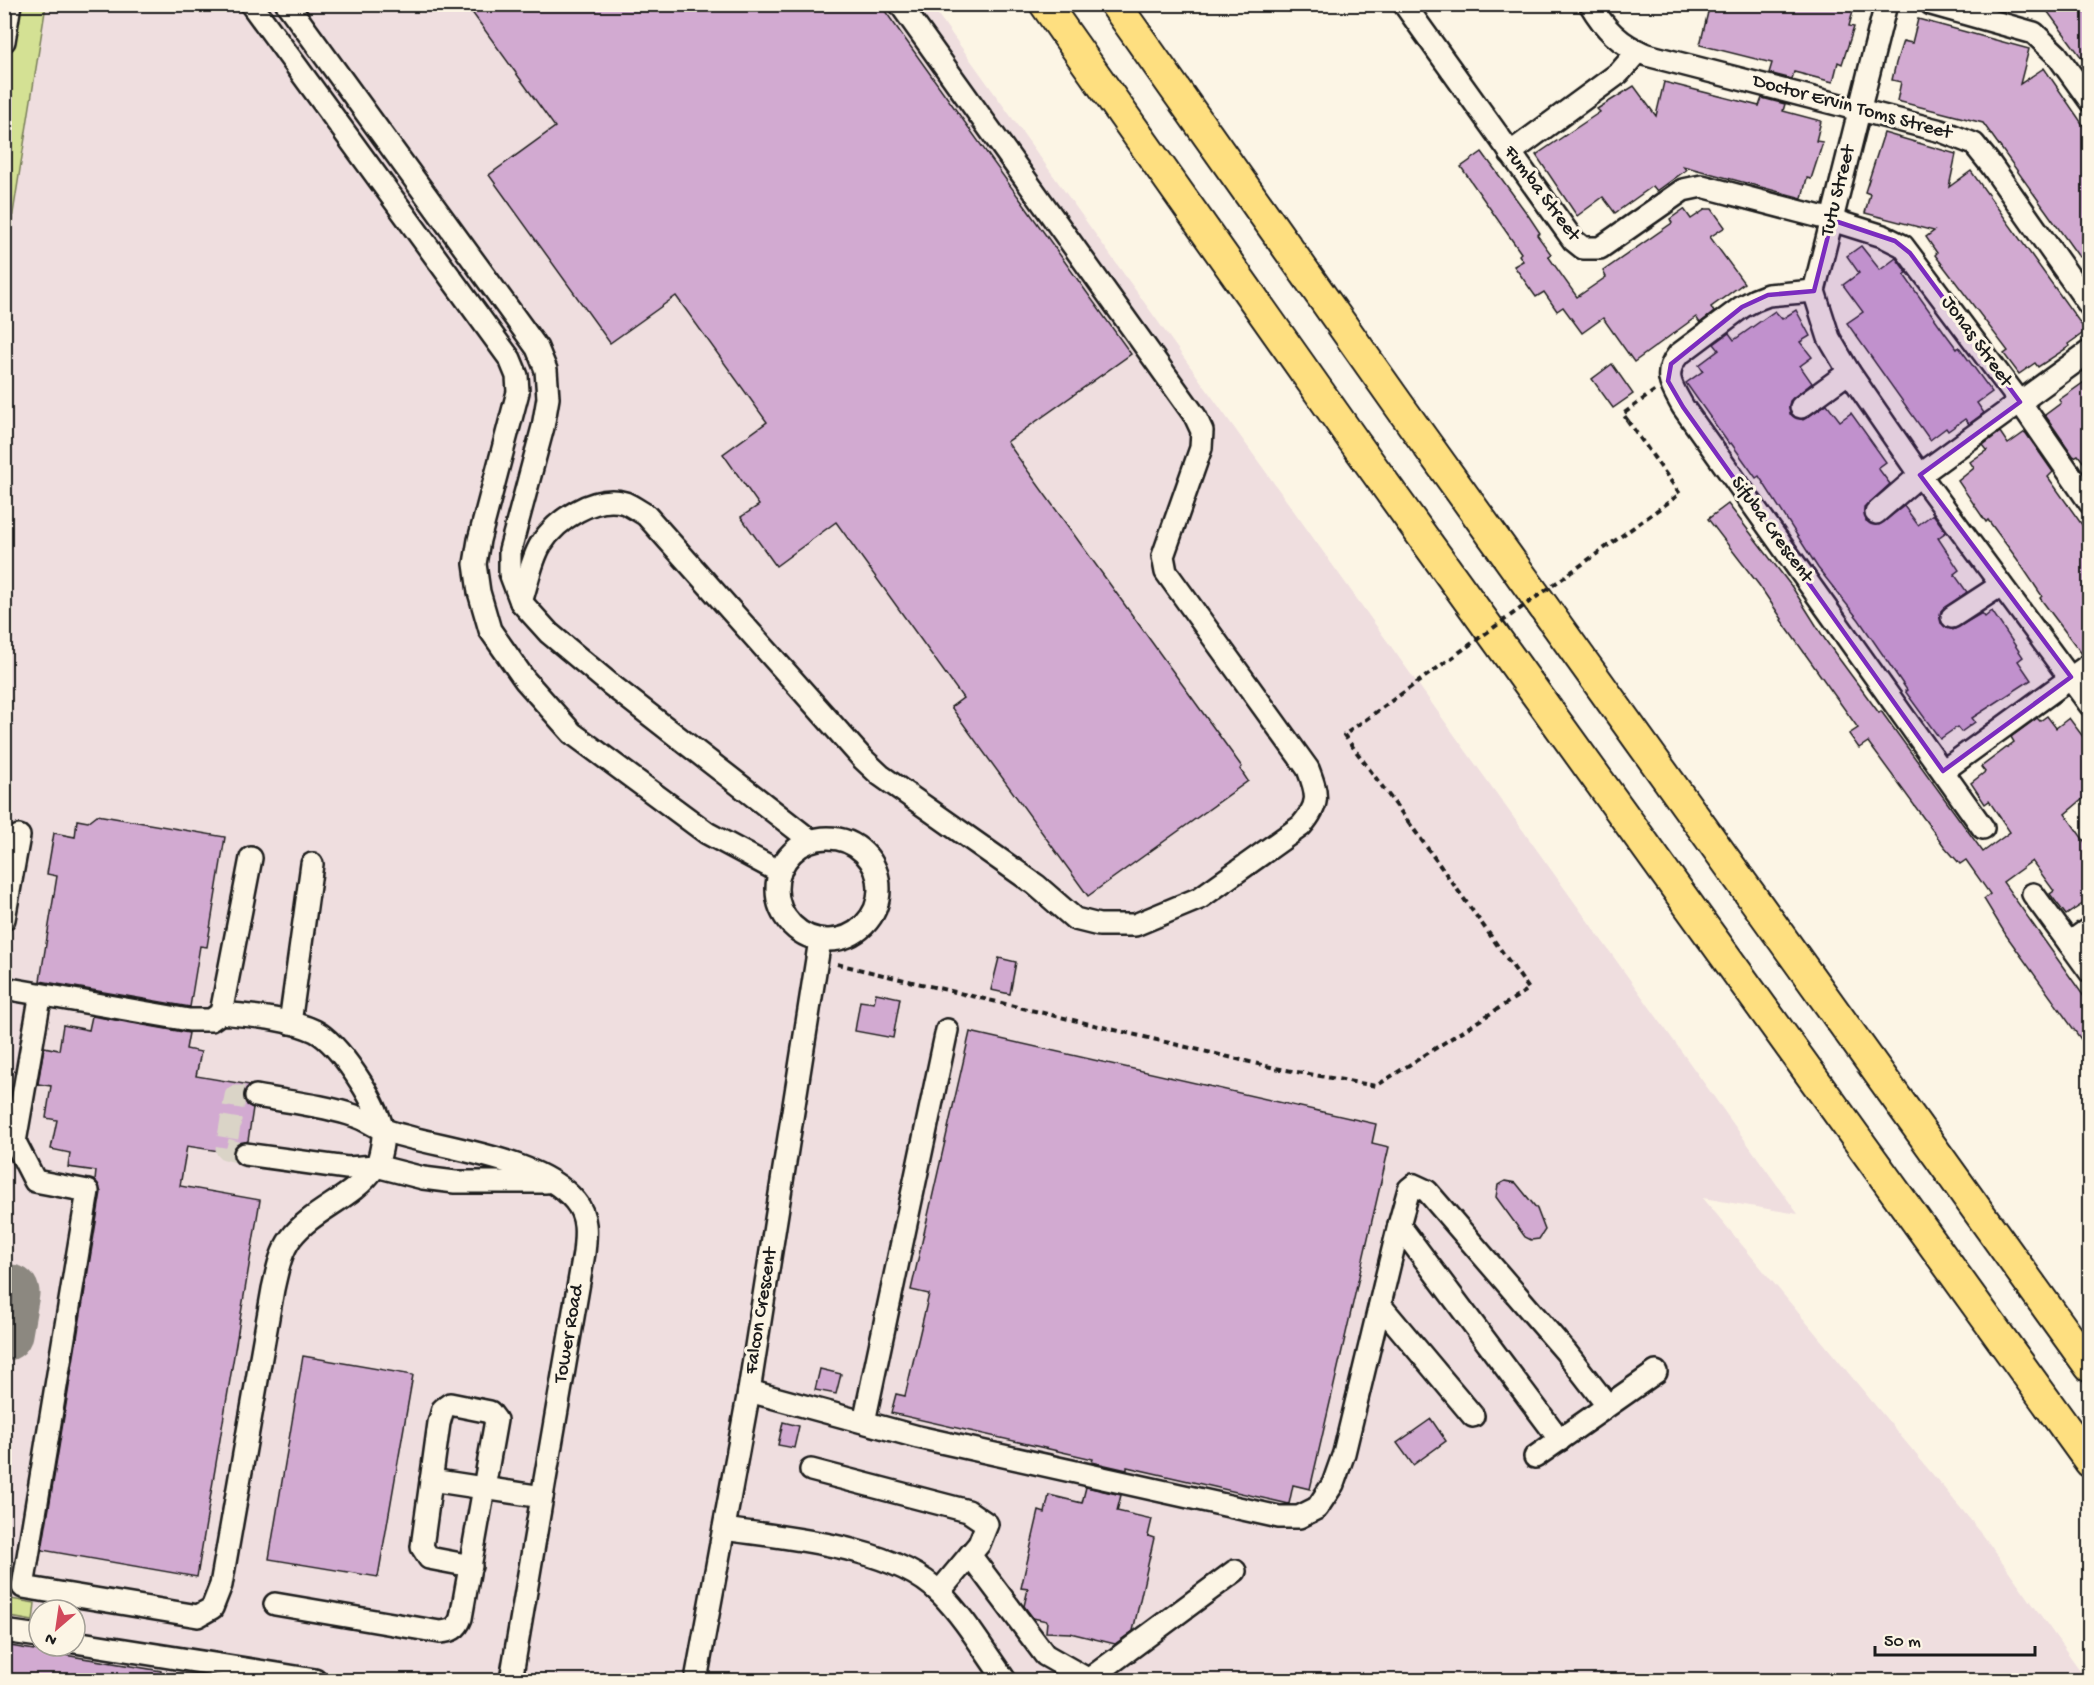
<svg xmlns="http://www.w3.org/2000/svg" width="2094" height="1685" font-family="'Gochi Hand',sans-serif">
<rect width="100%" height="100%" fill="#fcf5e5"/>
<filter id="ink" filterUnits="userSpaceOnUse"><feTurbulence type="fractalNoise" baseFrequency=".0167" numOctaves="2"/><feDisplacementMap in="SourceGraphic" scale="12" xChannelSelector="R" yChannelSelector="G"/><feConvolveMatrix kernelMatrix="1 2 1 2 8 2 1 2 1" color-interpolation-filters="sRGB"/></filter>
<g filter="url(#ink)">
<path fill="#efdedf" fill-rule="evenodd" d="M4 5H931L1798 1214 1703 1198 1983 1535 2087 1680H5ZM39 1610H75V1646H39Z"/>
<g fill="#d4e194" stroke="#787e58" stroke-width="1.5">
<path d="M5 5H46L5 264Z"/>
<path d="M5 1598 35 1603 33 1621 5 1616Z"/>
</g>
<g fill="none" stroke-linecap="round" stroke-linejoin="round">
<path stroke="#8c8880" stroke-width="57" d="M4 1333 11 1293"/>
</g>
<g fill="#d2aad1" stroke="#1c1c1c" stroke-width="1.5">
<path d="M466 4H880L1131 354 1007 442 1242 767 1240 769 1248 781 1088 896 951 707 963 698 836 522 776 566 741 517 759 505 723 454 767 422 676 296 610 343 489 175 555 127Z"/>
<path d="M1710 4H1855L1849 26 1854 27 1842 64 1838 62 1833 82 1794 72 1792 79 1769 73 1772 63 1700 45Z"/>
<path d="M2042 4H2075L2082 13 2090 8V69Z"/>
<path d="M1918 19 2029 49 2020 84 2044 68 2090 135V249L2079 257 1983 123 1897 101 1901 82 1892 80 1896 63 1903 41 1912 43Z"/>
<path d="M1664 82 1759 106 1762 98 1785 104 1783 111 1821 121 1816 141 1823 142 1811 179 1807 178 1802 198 1683 166 1686 170 1657 191 1653 186 1615 213 1603 197 1577 216 1536 155 1600 112 1597 109 1634 86 1656 116Z"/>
<path d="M1884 133 1956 154 1949 187 1971 171 2086 331 2068 344 2070 346 2038 367 2035 363 2019 374 2004 354 2008 351 1935 255 1937 253 1926 237 1934 231 1865 213 1870 194 1865 192Z"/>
<path d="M1482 152 1528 215 1540 233 1537 235 1551 254 1548 256 1577 297 1606 277 1603 271 1672 223 1670 219 1684 209 1691 219 1706 209H1712L1725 227 1710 237 1744 283 1711 307 1714 312 1700 323 1696 317 1634 362 1603 318 1582 333 1563 307 1557 311 1544 292 1536 297 1514 266 1523 261 1519 255 1521 253 1461 167Z"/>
<path d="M1861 246 1880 270 1896 258 1907 273 1904 275 1945 333 1957 349 1959 347 1992 392 1977 403 1984 413 1969 424 1965 419 1948 431 1946 428 1930 440 1847 323 1863 312 1843 285 1859 273 1847 256Z"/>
<path d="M1796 310 1810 336 1800 342 1812 357 1800 366 1812 383 1790 401V414L1803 420 1827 404 1840 421 1851 413 1886 462 1878 468 1890 484 1864 508 1866 521 1879 525 1904 506 1918 525 1933 514 1946 532 1938 538 1959 570 1954 574 1967 592 1941 611V623L1953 630 1982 613 1985 617 1992 611 2023 657 2018 661 2031 680 1972 718 1975 722 1961 732 1957 727 1940 739 1905 691 1907 690 1859 620 1818 568 1759 476 1756 478 1731 443 1729 444 1686 383 1703 371 1699 365 1719 350 1714 344 1729 333 1734 340 1775 311 1782 319Z"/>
<path d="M1612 364 1633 394 1613 408 1592 379Z"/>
<path d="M2090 378V471L2078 455 2074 457 2045 415 2061 403 2059 400Z"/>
<path d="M2000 432 2008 444 2025 432 2053 472 2048 477 2090 536V651L2082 654 2040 598 2042 596 2017 559 1988 520 1986 522 1958 481 1974 468 1970 462 1987 450 1983 445Z"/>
<path d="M1728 504 1792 587 1826 641 1879 713 1881 711 1983 852 2010 832 1989 801 1985 804 1971 783 1985 772 1981 767 2014 742 2011 737 2037 718 2040 721 2047 716 2056 728 2069 718 2090 746V793L2065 814 2090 849V899L2066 915 2050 894 2054 891 2032 861 2003 882 2090 1005V1052L2006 935 1984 899 1990 894 1966 860 1960 864 1944 846 1868 742 1859 748 1849 734 1858 728 1781 620 1782 619 1759 585 1708 519Z"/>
<path d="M97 815 225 837 207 947 200 946 190 1007 40 981 57 876 47 874 54 833 75 837 77 820 88 822Z"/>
<path d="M999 958 1016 962 1010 994 991 990Z"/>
<path d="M876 993 900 998 893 1038 855 1031 860 1001 874 1003Z"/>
<path d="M92 1016 189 1033 186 1049 201 1052 196 1076 250 1085 243 1094 247 1105 253 1108 248 1141 235 1146 232 1153 187 1146 180 1186 260 1200 197 1577 42 1550 101 1192 95 1181 96 1171 68 1167 70 1153 51 1149 57 1120 46 1118 51 1086 38 1084 44 1047 59 1050 63 1025 89 1030Z"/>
<path d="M970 1032 1376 1124 1372 1143 1389 1147 1310 1489 1293 1485 1289 1504 1127 1467V1470L1092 1462 1093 1459 891 1413 896 1394 905 1396 929 1294 911 1290Z"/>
<path d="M1505 1181 1516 1183 1537 1209 1545 1230 1539 1239 1531 1240 1525 1237 1496 1197 1498 1185Z"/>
<path d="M303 1356 413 1375 378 1577 269 1559Z"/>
<path d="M820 1369 841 1374 836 1394 815 1390Z"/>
<path d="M1431 1419 1446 1441 1413 1465 1397 1443Z"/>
<path d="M783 1422 799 1426 794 1448 778 1445Z"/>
<path d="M1086 1487 1121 1495 1117 1511 1152 1519 1148 1536 1154 1538 1133 1631 1115 1644 1070 1633 1046 1632 1047 1621 1033 1618 1024 1606 1028 1589 1021 1588 1039 1511 1045 1513 1049 1495 1082 1503Z"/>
<path d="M4 1645 161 1671V1680H4Z"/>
</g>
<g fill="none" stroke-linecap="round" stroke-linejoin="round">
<path stroke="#dad4c7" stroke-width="21" stroke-dasharray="21 10" stroke-linecap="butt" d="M245 1154 226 1149 235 1096H256"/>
<defs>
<g id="minor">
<path d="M251 4 510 359 517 376 518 392 479 540 475 564 479 592 490 630 525 680 572 733 707 833 780 872"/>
<path d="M287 4 537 348 546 370 548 398 543 427 510 550V573L521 602 549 633 610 684 810 840"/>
<path d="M1404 4 1573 240 1583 248H1600L1683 190 1702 186 1832 220 1883 236 1903 246 2020 402 2090 503"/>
<path d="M1590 4C1604 28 1620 45 1647 55L1941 131 1974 144 1991 165 2090 306"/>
<path d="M1886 4 1814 291 1829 338 1849 372 1920 475 2090 705"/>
<path d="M1931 4 2034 33 2057 55 2090 101"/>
<path d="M4 41 10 4"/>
<path d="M1510 153 1619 73 1638 51"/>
<path d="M1814 291 1768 295 1755 300 1742 307 1678 355C1662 375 1672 387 1683 407L1983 828"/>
<path d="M1801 407 1849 372"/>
<path d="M1876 513 1920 475 2090 351"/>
<path d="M521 602C527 585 531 560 541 544 556 520 595 494 625 503 632 506 639 511 646 515L863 759 880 775 1036 885 1075 919 1099 925H1135L1200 898 1301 826C1320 804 1318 795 1308 769L1166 572 1163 556 1201 448 1202 431 1195 416 900 4"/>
<path d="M1952 617 2001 585"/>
<path d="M1943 771 2090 664"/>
<circle cx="828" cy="889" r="51"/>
<path d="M2033 894 2069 943"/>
<path d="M4 919 19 836"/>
<path d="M2090 928 2069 943 2090 972"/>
<path d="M4 988 189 1020H211L221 1013C252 1016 287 1018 315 1031 340 1044 375 1100 382 1127 385 1135 380 1160 375 1167 354 1198 313 1209 291 1238 280 1253 277 1272 273 1289L221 1585 212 1608 198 1616 23 1587 88 1191 35 1181 15 1142 39 1004"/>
<path d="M221 1013 251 858"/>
<path d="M290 1023 312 864"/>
<path d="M256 1096C288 1102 323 1105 355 1116 365 1119 374 1126 384 1130 435 1148 539 1156 575 1201 588 1216 586 1234 584 1253L542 1497"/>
<path d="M245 1154 347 1168 376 1166 423 1178 455 1182H546"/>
<path d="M1399 1225 1560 1440"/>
<path d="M1380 1305 1473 1416"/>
<path d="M749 1391 918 1437 1279 1517H1299L1317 1508 1333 1484 1344 1453 1399 1225 1409 1189 1414 1185 1427 1191 1566 1352 1607 1405"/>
<path d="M864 1422 947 1030"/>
<path d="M1535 1457 1656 1372"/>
<path d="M811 1470 968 1511 987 1524 979 1544 939 1592"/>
<path d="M431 1480 542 1497 511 1680"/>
<path d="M724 1529C786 1538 894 1546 940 1593 965 1618 984 1651 1005 1680"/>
<path d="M970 1555 1045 1655 1089 1680"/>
<path d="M275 1604 440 1632C451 1631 457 1629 461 1618L496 1420 490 1412 450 1404 443 1409 439 1423 422 1547 429 1558 471 1566"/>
<path d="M4 1631 39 1636"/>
<path d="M75 1642 315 1680"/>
<path d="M696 1680 749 1391 820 940"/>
<path d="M1088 1680 1235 1571"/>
</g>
<g id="highway">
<path d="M1045 4 1353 440 2090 1462"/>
<path d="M1115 4 1405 414 2090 1367"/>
</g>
</defs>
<use href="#minor" stroke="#1c1c1c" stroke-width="26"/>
<use href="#highway" stroke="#1c1c1c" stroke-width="34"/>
<g stroke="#1c1c1c" stroke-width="4" stroke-dasharray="6 4.5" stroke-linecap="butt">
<path d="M1628 421 1623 414 1654 391"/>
<path d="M837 964 1275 1068 1376 1086 1529 989 1410 824"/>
</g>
<use href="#minor" stroke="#fcf5e5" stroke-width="21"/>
<use href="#highway" stroke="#fedf80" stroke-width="30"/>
<path stroke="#1c1c1c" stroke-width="4" stroke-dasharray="6 4.5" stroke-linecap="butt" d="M1410 824 1344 735 1680 494 1628 421"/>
</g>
</g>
<path fill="#7b2cbf" fill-opacity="0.2" stroke="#7b2cbf" stroke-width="4.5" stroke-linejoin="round" d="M1832 220 1895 241 1910 253 2020 402 1920 475 2071 677 1943 771 1683 407 1668 381 1671 364 1742 307 1768 295 1814 291Z"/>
<g text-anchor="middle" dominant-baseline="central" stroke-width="6" stroke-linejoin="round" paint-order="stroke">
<g font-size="20" fill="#1c1c1c" stroke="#fcf5e5">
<text transform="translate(1852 108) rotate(15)">Doctor Ervin Toms Street</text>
<text transform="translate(1839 191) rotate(-76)">Tutu Street</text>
<text transform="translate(1541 194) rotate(53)">Fumba Street</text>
<text transform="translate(1976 342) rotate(54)">Jonas Street</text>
<text transform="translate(1771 530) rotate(54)">Sifuba Crescent</text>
<text transform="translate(762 1311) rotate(-81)">Falcon Crescent</text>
<text transform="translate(570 1334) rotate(-80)">Tower Road</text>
</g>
</g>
<rect width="2094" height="1685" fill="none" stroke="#fcf5e5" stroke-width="24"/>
<rect x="12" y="12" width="2070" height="1661" fill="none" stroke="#1c1c1c" stroke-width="2" filter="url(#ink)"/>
<g transform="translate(57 1628) rotate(209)"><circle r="28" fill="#fcf5e5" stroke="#a29e95" stroke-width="1.5"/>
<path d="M0-4.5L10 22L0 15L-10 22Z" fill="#d1495b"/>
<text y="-9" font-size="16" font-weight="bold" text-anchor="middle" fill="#1c1c1c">N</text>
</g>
<path d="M1875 1646v9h160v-9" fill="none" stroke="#1c1c1c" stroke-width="3"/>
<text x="1884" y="1646" font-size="18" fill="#1c1c1c" stroke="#fcf5e5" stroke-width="4.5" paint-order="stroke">50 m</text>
</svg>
